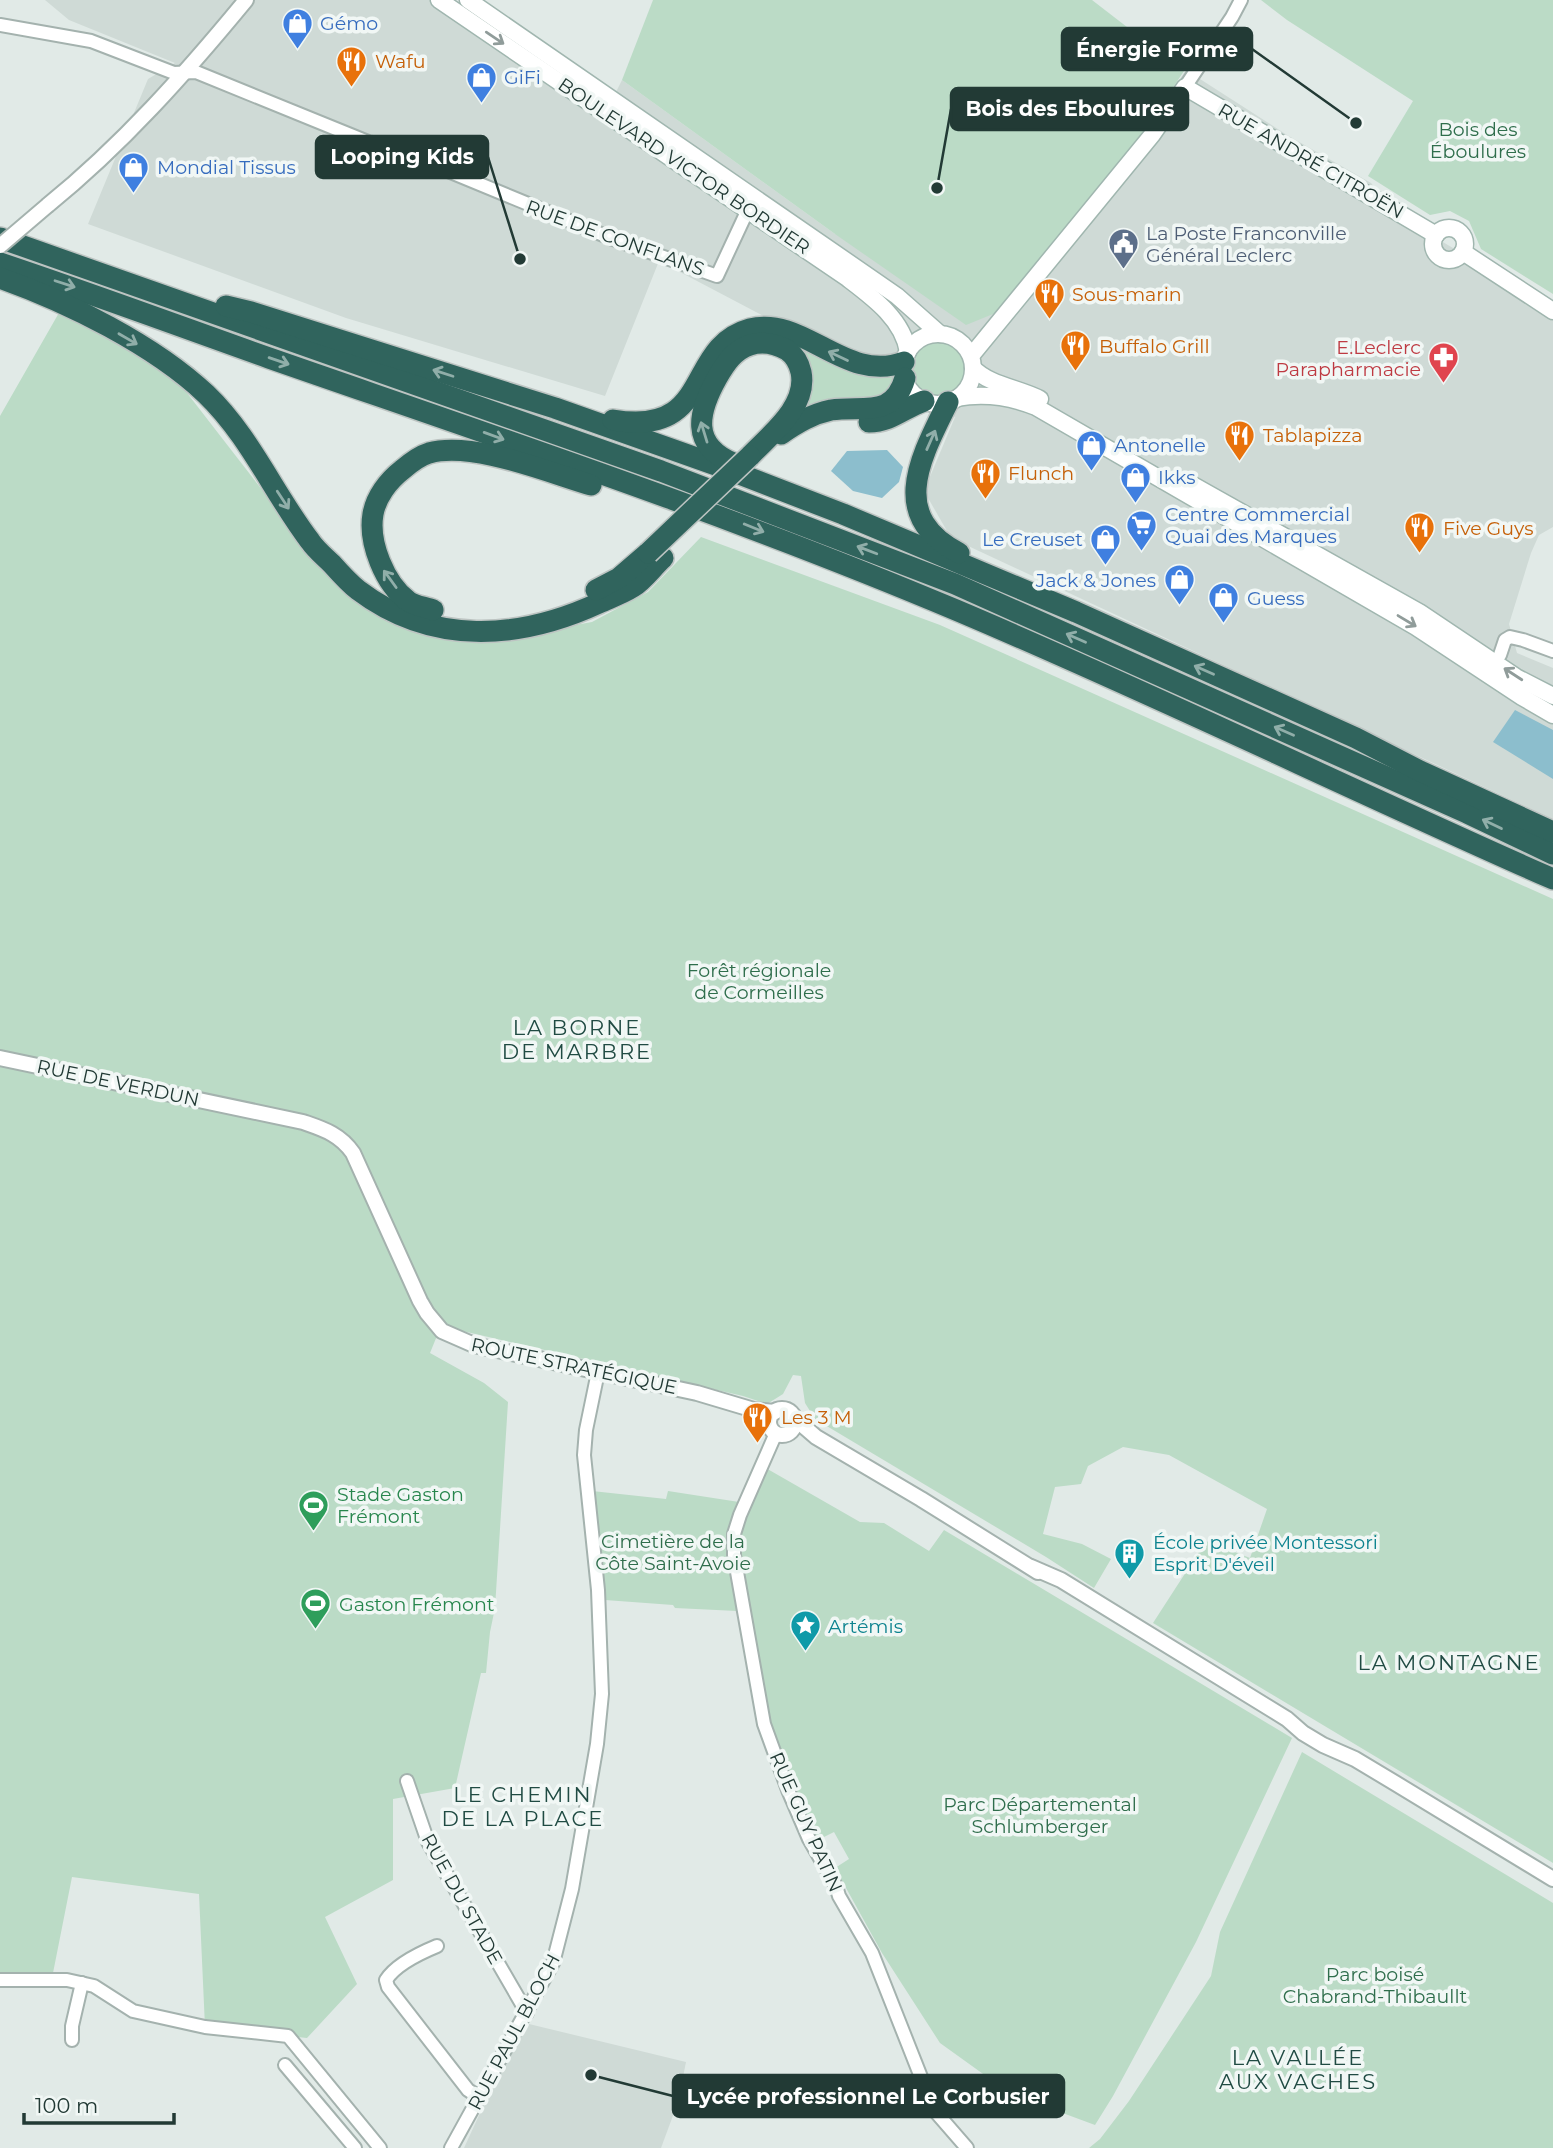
<svg xmlns="http://www.w3.org/2000/svg" width="1553" height="2148" font-family="Montserrat,sans-serif">
<rect width="100%" height="100%" fill="#e1eae7"/>
<g fill="#cfdad6">
<path d="M45 0H451L609 106 622 80 835 234 1128 155 1186 70 1287 135 1371 183 1397 215 1553 307V527L1539 535 1531 553 1509 624 1517 653 1553 668V819L951 538 924 491 955 417 659 261 605 396 346 318 88 224 148 79 175 63 69 20Z"/>
<path d="M529 2024 686 2062 678 2102 661 2148H464L492 2087Z"/>
</g>
<g fill="#bbdbc6">
<path d="M653 0H1092L1184 71 1128 155 998 312 966 325 835 234 622 80Z"/>
<path d="M1261 0H1553V294L1481 249 1469 221 1450 211 1430 215 1368 176 1413 101 1287 20Z"/>
<path d="M60 311 170 371 297 535 372 609 514 636 592 622 648 592 701 537 940 625 1553 899V1863L1153 1623 1206 1541 1250 1558 1267 1509 1169 1455 1123 1447 1088 1466 1081 1484 1055 1487 1043 1534 1082 1544 1111 1559 1094 1588 1046 1557 815 1419 805 1403 801 1376 793 1375 783 1394 767 1404 743 1396 441 1326 430 1353 484 1383 508 1402 495 1608 490 1632 486 1673H481L455 1788 393 1799V1880L325 1917 357 1984 307 2038 205 2027 199 1894 72 1877 52 1978H0V416Z"/>
<path d="M784 337 894 374 896 383 889 397 798 414Z"/>
<circle cx="938" cy="369" r="28"/>
<path d="M764 1467 860 1522 884 1523 929 1551 944 1530 1292 1738 1196 1942 1113 2096 1095 2125 1011 2094 940 2043 882 1953 835 1868 849 1859 834 1832 818 1840 803 1813 780 1752 761 1690 743 1589 738 1536Z"/>
<path d="M592 1491 666 1499 668 1491 739 1502 728 1528 727 1549 737 1611 675 1608 673 1605 605 1600Z"/>
<path d="M1302 1752 1553 1903V2148H1089L1100 2139 1129 2101 1211 1976 1220 1932Z"/>
</g>
<g fill="#8cbecd">
<path d="M887 450 903 467 899 482 882 498 853 491 831 471 847 451Z"/>
<path d="M1515 710 1553 730V779L1493 742Z"/>
</g>
<g fill="none" stroke-linecap="round" stroke-linejoin="round">
<defs>
<g id="minor">
<path d="M0 25 91 41 174 73 196 72 368 142 390 147 613 239 717 276 751 203"/>
<path d="M1185 87 1232 17 1241 0"/>
<path d="M1500 655 1505 640 1510 637 1523 640 1553 651"/>
<path d="M776 1433 740 1515 734 1534V1555L764 1724 788 1790 809 1839 836 1886 839 1896 872 1953 934 2110 967 2148"/>
<path d="M407 1781 428 1842 527 2013"/>
<path d="M437 1946C420 1953 396 1964 386 1980L388 1987 468 2090 480 2098"/>
<path d="M0 1980H67L94 1986 133 2011 205 2027 288 2036 380 2148"/>
<path d="M72 2040V2026L82 1983"/>
<path d="M285 2065 355 2148"/>
<path d="M451 2148 553 1963 572 1889 597 1744 602 1694 598 1590 584 1455 586 1430 598 1372"/>
</g>
<g id="tertiary">
<path d="M48 205C122 145 185 74 246 0"/>
<path d="M0 1058 303 1122C323 1129 340 1134 353 1153L420 1301 427 1313 442 1331 474 1345 697 1393 754 1410 775 1412"/>
<circle cx="782" cy="1422" r="13"/>
<path d="M794 1418 816 1437 921 1499 1038 1572"/>
<path d="M1031 1567 1061 1580 1287 1719 1303 1733 1323 1745 1355 1759 1395 1783 1553 1879"/>
</g>
<g id="secondary">
<path d="M439 0 847 278C872 297 903 319 908 352"/>
<path d="M468 0 897 296 940 334"/>
<circle cx="1449" cy="244" r="16"/>
<path d="M1463 252 1553 311"/>
<circle cx="938" cy="369" r="35"/>
<path d="M971 356 1152 135 1185 87 1436 235"/>
<path d="M973 368C989 385 1019 388 1040 399"/>
<path d="M957 398C984 393 1011 397 1036 407L1416 627 1522 697 1553 715"/>
<path d="M1191 484 1419 612 1516 677 1553 696"/>
</g>
<g id="motorway">
<path d="M0 238 661 471 955 584 1467 813 1553 854"/>
<path d="M0 263C90 293 179 326 269 358 499 438 731 515 956 610 1157 695 1353 791 1553 879"/>
<path d="M0 278C68 302 154 345 206 394 250 436 274 494 310 541 316 550 325 557 332 564 340 573 349 583 358 590 432 646 519 640 599 603 610 598 622 594 633 587 644 580 653 567 663 558"/>
<path d="M226 306 251 312 555 408 716 465 843 514 1076 612 1356 738 1420 771 1553 832"/>
<path d="M948 402C921 457 887 516 959 553"/>
<path d="M613 420C714 437 684 347 750 329 804 315 845 384 904 362"/>
<path d="M869 422C891 422 904 408 924 401"/>
<path d="M781 434C797 423 812 414 831 410 863 405 893 419 905 378"/>
<path d="M733 463C690 445 698 412 717 378 725 364 734 350 750 345 762 341 776 344 787 350 794 355 799 363 801 372 808 406 771 434 750 456"/>
<path d="M596 590 619 578 648 553"/>
<path d="M433 610C426 607 414 606 408 601 385 584 368 543 373 514 376 497 388 481 402 470 409 464 419 456 429 453 473 441 547 472 591 485"/>
</g>
</defs>
<use href="#minor" stroke="#a4b2ae" stroke-width="16"/>
<use href="#tertiary" stroke="#a4b2ae" stroke-width="18"/>
<use href="#secondary" stroke="#a0b6af" stroke-width="19"/>
<use href="#motorway" stroke="#bdc4c2" stroke-width="24"/>
<use href="#minor" stroke="#fff" stroke-width="12"/>
<use href="#tertiary" stroke="#fff" stroke-width="14"/>
<use href="#secondary" stroke="#fff" stroke-width="16"/>
<use href="#motorway" stroke="#30645d" stroke-width="21"/>
<defs>
<path id="tertiary-bridge" d="M0 246 48 205"/>
<path id="motorway-bridge" d="M648 553 750 456"/>
</defs>
<use href="#tertiary-bridge" stroke="#a4b2ae" stroke-width="18" stroke-linecap="butt"/>
<use href="#motorway-bridge" stroke="#bdc4c2" stroke-width="24" stroke-linecap="butt"/>
<use href="#tertiary-bridge" stroke="#fff" stroke-width="14"/>
<use href="#motorway-bridge" stroke="#30645d" stroke-width="21"/>
</g>
<defs><path id="oneway-shaft" d="M-6 0H5M1.5-3L5.5 0L1.5 3" fill="none" stroke-width="1.6" stroke-linecap="round" stroke-linejoin="round" transform="scale(1.75)"/></defs>
<g stroke="#909c9a">
<use href="#oneway-shaft" transform="translate(495 38) rotate(34)"/>
<use href="#oneway-shaft" transform="translate(1407 621) rotate(31)"/>
<use href="#oneway-shaft" transform="translate(1513 674) rotate(-147)"/>
</g>
<g stroke="#90aea9">
<use href="#oneway-shaft" transform="translate(65 284) rotate(18)"/>
<use href="#oneway-shaft" transform="translate(128 339) rotate(30)"/>
<use href="#oneway-shaft" transform="translate(838 356) rotate(-155)"/>
<use href="#oneway-shaft" transform="translate(279 361) rotate(19)"/>
<use href="#oneway-shaft" transform="translate(443 373) rotate(-162)"/>
<use href="#oneway-shaft" transform="translate(704 432) rotate(-107)"/>
<use href="#oneway-shaft" transform="translate(494 436) rotate(20)"/>
<use href="#oneway-shaft" transform="translate(931 440) rotate(-66)"/>
<use href="#oneway-shaft" transform="translate(283 500) rotate(57)"/>
<use href="#oneway-shaft" transform="translate(754 528) rotate(22)"/>
<use href="#oneway-shaft" transform="translate(867 550) rotate(-159)"/>
<use href="#oneway-shaft" transform="translate(390 579) rotate(-126)"/>
<use href="#oneway-shaft" transform="translate(1076 638) rotate(-156)"/>
<use href="#oneway-shaft" transform="translate(1204 670) rotate(-156)"/>
<use href="#oneway-shaft" transform="translate(1284 731) rotate(-156)"/>
<use href="#oneway-shaft" transform="translate(1492 824) rotate(-154)"/>
</g>
<defs>
<symbol id="shop-pin" viewBox="-11 -11 22 30"><path d="M0 17L-7.5 6A9.5 9.5 0 1 1 7.5 6Z" fill="#3f7fe0" stroke="#f1f7f5"/><path d="M-5-2.5h2.3a2.7 3.5 0 0 1 5.4 0H5L5.5 6h-11ZM-1.5-2.5h3a1.5 2.3 0 0 0-3 0Z" fill="#fff"/></symbol>
<symbol id="restaurant-pin" viewBox="-11 -11 22 30"><path d="M0 17L-7.5 6A9.5 9.5 0 1 1 7.5 6Z" fill="#e8710a" stroke="#f1f7f5"/><path d="M-5-6h1v4h1v-4h1v4h1v-4h1v5L-1.5 .5V6h-2V.5L-5-1ZM5-6V6H3V1.5H1.5Q1.5-4 5-6Z" fill="#fff"/></symbol>
<symbol id="civic-pin" viewBox="-11 -11 22 30"><path d="M0 17L-7.5 6A9.5 9.5 0 1 1 7.5 6Z" fill="#5c6f8a" stroke="#f1f7f5"/><path d="M-.6-6.5H3V-4.5H.6V-3L4-1V1h2V6H-6V1h2V-1L-.6-3ZM-1.2 2.5V6h2.4V2.5Z" fill="#fff"/></symbol>
<symbol id="pharmacy-pin" viewBox="-11 -11 22 30"><path d="M0 17L-7.5 6A9.5 9.5 0 1 1 7.5 6Z" fill="#e0444e" stroke="#f1f7f5"/><path d="M-2-6h4v4h4v4h-4v4h-4v-4h-4v-4h4Z" fill="#fff"/></symbol>
<symbol id="supermarket-pin" viewBox="-11 -11 22 30"><path d="M0 17L-7.5 6A9.5 9.5 0 1 1 7.5 6Z" fill="#3f7fe0" stroke="#f1f7f5"/><path d="M-6-5.5h2.5l.6 2H6L4.5 2H-2.5L-4.4-4H-6ZM-1.5 3.2a1.3 1.3 0 1 0 .1 0ZM3 3.2a1.3 1.3 0 1 0 .1 0Z" fill="#fff"/></symbol>
<symbol id="stadium-pin" viewBox="-11 -11 22 30"><path d="M0 17L-7.5 6A9.5 9.5 0 1 1 7.5 6Z" fill="#2e9e5b" stroke="#f1f7f5"/><path d="M0-5a6.5 5 0 1 0 0 10a6.5 5 0 1 0 0-10ZM-3.5-1.8h7v3.6h-7Z" fill="#fff"/></symbol>
<symbol id="building-pin" viewBox="-11 -11 22 30"><path d="M0 17L-7.5 6A9.5 9.5 0 1 1 7.5 6Z" fill="#0f9aa8" stroke="#f1f7f5"/><path d="M-4-6H4V6H1V3H-1V6H-4ZM-2.5-4.3h1.7v1.8h-1.7ZM.8-4.3h1.7v1.8H.8ZM-2.5-1h1.7V.8h-1.7ZM.8-1h1.7V.8H.8Z" fill="#fff"/></symbol>
<symbol id="sight-pin" viewBox="-11 -11 22 30"><path d="M0 17L-7.5 6A9.5 9.5 0 1 1 7.5 6Z" fill="#0f9aa8" stroke="#f1f7f5"/><path d="M0-6L1.8-2.2L6-1.7L2.9 1.2L3.7 5.4L0 3.3L-3.7 5.4L-2.9 1.2L-6-1.7L-1.8-2.2Z" fill="#fff"/></symbol>
</defs>
<g fill-rule="evenodd">
<use href="#shop-pin" x="280" y="6" width="35" height="47"/>
<use href="#restaurant-pin" x="334" y="44" width="35" height="47"/>
<use href="#shop-pin" x="464" y="60" width="35" height="47"/>
<use href="#shop-pin" x="116" y="150" width="35" height="47"/>
<use href="#civic-pin" x="1106" y="226" width="35" height="47"/>
<use href="#restaurant-pin" x="1032" y="276" width="35" height="47"/>
<use href="#restaurant-pin" x="1058" y="328" width="35" height="47"/>
<use href="#pharmacy-pin" x="1426" y="340" width="35" height="47"/>
<use href="#restaurant-pin" x="1222" y="418" width="35" height="47"/>
<use href="#shop-pin" x="1074" y="428" width="35" height="47"/>
<use href="#restaurant-pin" x="968" y="456" width="35" height="47"/>
<use href="#shop-pin" x="1118" y="460" width="35" height="47"/>
<use href="#supermarket-pin" x="1124" y="508" width="35" height="47"/>
<use href="#restaurant-pin" x="1402" y="510" width="35" height="47"/>
<use href="#shop-pin" x="1088" y="522" width="35" height="47"/>
<use href="#shop-pin" x="1162" y="562" width="35" height="47"/>
<use href="#shop-pin" x="1206" y="580" width="35" height="47"/>
<use href="#restaurant-pin" x="740" y="1400" width="35" height="47"/>
<use href="#stadium-pin" x="296" y="1488" width="35" height="47"/>
<use href="#building-pin" x="1112" y="1536" width="35" height="47"/>
<use href="#stadium-pin" x="298" y="1586" width="35" height="47"/>
<use href="#sight-pin" x="788" y="1608" width="35" height="47"/>
</g>
<g text-anchor="middle" dominant-baseline="central" stroke-width="7" stroke-linejoin="round" paint-order="stroke">
<g font-size="19" fill="#366cbe" stroke="#f1f7f5" text-anchor="start">
<text x="320" y="23">Gémo</text>
<text x="504" y="77">GiFi</text>
<text x="157" y="167">Mondial Tissus</text>
<text x="1114" y="445">Antonelle</text>
<text x="1158" y="477">Ikks</text>
<text x="1165" y="514">Centre Commercial<tspan x="1165" dy="22">Quai des Marques</tspan></text>
<text x="1083" y="539" text-anchor="end">Le Creuset</text>
<text x="1156" y="580" text-anchor="end">Jack &amp; Jones</text>
<text x="1247" y="598">Guess</text>
</g>
<g font-size="19" fill="#c56008" stroke="#f1f7f5" text-anchor="start">
<text x="375" y="61">Wafu</text>
<text x="1072" y="294">Sous-marin</text>
<text x="1099" y="346">Buffalo Grill</text>
<text x="1263" y="435">Tablapizza</text>
<text x="1008" y="473">Flunch</text>
<text x="1443" y="528">Five Guys</text>
<text x="781" y="1417">Les 3 M</text>
</g>
<g font-size="19" fill="#2f6e4c" stroke="#f1f7f5">
<text x="1478" y="129">Bois des<tspan x="1478" dy="22">Éboulures</tspan></text>
<text x="759" y="970">Forêt régionale<tspan x="759" dy="22">de Cormeilles</tspan></text>
<text x="673" y="1541">Cimetière de la<tspan x="673" dy="22">Côte Saint-Avoie</tspan></text>
<text x="1040" y="1804">Parc Départemental<tspan x="1040" dy="22">Schlumberger</tspan></text>
<text x="1375" y="1974">Parc boisé<tspan x="1375" dy="22">Chabrand-Thibaullt</tspan></text>
</g>
<g font-size="19" fill="#223a35" stroke="#f1f7f5">
<text transform="translate(1311 161) rotate(30)">RUE ANDRÉ CITROËN</text>
<text transform="translate(684 166) rotate(34)">BOULEVARD VICTOR BORDIER</text>
<text transform="translate(615 238) rotate(20)">RUE DE CONFLANS</text>
<text transform="translate(118 1083) rotate(12)">RUE DE VERDUN</text>
<text transform="translate(574 1366) rotate(12)">ROUTE STRATÉGIQUE</text>
<text transform="translate(806 1822) rotate(66)">RUE GUY PATIN</text>
<text transform="translate(462 1899) rotate(61)">RUE DU STADE</text>
<text transform="translate(514 2032) rotate(-62)">RUE PAUL BLOCH</text>
</g>
<g font-size="19" fill="#4e5e75" stroke="#f1f7f5" text-anchor="start">
<text x="1146" y="233">La Poste Franconville<tspan x="1146" dy="22">Général Leclerc</tspan></text>
</g>
<g font-size="19" fill="#be3a42" stroke="#f1f7f5" text-anchor="end">
<text x="1421" y="347">E.Leclerc<tspan x="1421" dy="22">Parapharmacie</tspan></text>
</g>
<g font-size="19" fill="#27864d" stroke="#f1f7f5" text-anchor="start">
<text x="337" y="1494">Stade Gaston<tspan x="337" dy="22">Frémont</tspan></text>
<text x="339" y="1604">Gaston Frémont</text>
</g>
<g font-size="19" fill="#0d838f" stroke="#f1f7f5" text-anchor="start">
<text x="1153" y="1542">École privée Montessori<tspan x="1153" dy="22">Esprit D'éveil</tspan></text>
<text x="828" y="1626">Artémis</text>
</g>
<g font-size="21" letter-spacing="2" fill="#204b43" stroke="#f1f7f5">
<text x="577" y="1027">LA BORNE<tspan x="577" dy="24">DE MARBRE</tspan></text>
<text x="1449" y="1662">LA MONTAGNE</text>
<text x="523" y="1794">LE CHEMIN<tspan x="523" dy="24">DE LA PLACE</tspan></text>
<text x="1298" y="2057">LA VALLÉE<tspan x="1298" dy="24">AUX VACHES</tspan></text>
</g>
</g>
<path fill="none" stroke="#223a35" stroke-width="2.5" d="M1356 123L1252 49M937 188L951 109M520 259L488 157M591 2075L673 2096"/>
<g fill="#223a35" stroke="#f1f7f5" stroke-width="2.5">
<circle cx="1356" cy="123" r="7"/>
<circle cx="937" cy="188" r="7"/>
<circle cx="520" cy="259" r="7"/>
<circle cx="591" cy="2075" r="7"/>
</g>
<g fill="#223a35" stroke="#223a35" stroke-width="2.5">
<rect x="1062" y="28" width="190" height="42" rx="7"/>
<rect x="951" y="88" width="237" height="42" rx="7"/>
<rect x="316" y="136" width="172" height="42" rx="7"/>
<rect x="673" y="2075" width="391" height="42" rx="7"/>
</g>
<g font-size="21" text-anchor="middle" font-weight="bold" fill="#fff">
<text x="1157" y="57">Énergie Forme</text>
<text x="1070" y="116">Bois des Eboulures</text>
<text x="402" y="164">Looping Kids</text>
<text x="868" y="2104">Lycée professionnel Le Corbusier</text>
</g>
<path d="M24 2113v10h150v-10" fill="none" stroke="#223a35" stroke-width="3.5"/>
<text x="35" y="2113" font-size="21" fill="#223a35" stroke="#f1f7f5" stroke-width="5" paint-order="stroke">100 m</text>
</svg>
